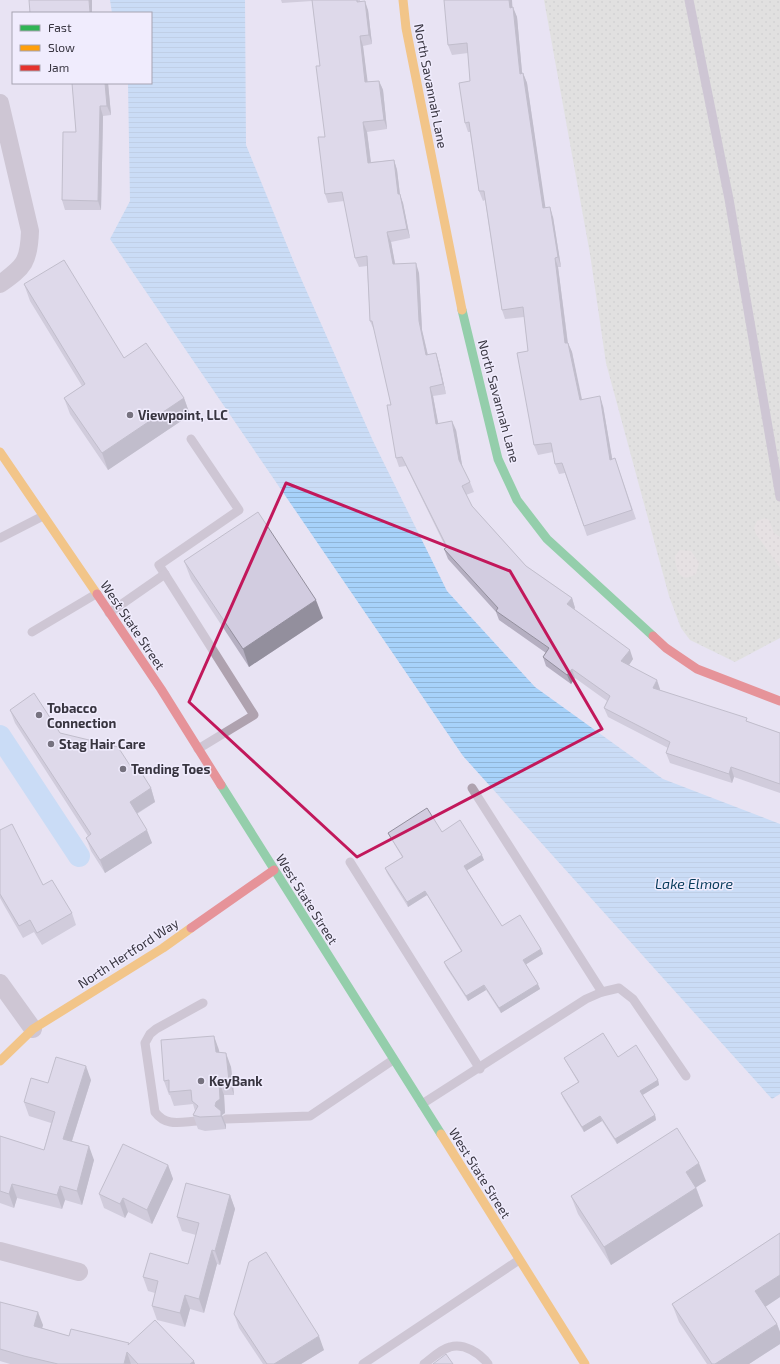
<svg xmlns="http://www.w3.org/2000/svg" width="780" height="1364" font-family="'Exo 2',sans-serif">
<defs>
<pattern id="grass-dots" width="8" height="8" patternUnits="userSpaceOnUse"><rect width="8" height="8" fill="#d9dcca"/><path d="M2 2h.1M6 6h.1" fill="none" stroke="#bbbdaf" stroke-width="1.8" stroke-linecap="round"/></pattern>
<pattern id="sand-dots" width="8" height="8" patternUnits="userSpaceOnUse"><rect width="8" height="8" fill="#e5ddd0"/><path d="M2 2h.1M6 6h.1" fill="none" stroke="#c5beb4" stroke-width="1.8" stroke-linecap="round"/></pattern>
<pattern id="water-rules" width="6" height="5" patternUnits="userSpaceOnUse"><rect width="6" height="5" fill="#a7d2fa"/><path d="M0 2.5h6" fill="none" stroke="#90b5d7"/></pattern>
</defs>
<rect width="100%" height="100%" fill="#e8e3f3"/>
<path fill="url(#grass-dots)" d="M544 0H780V638L735 662 690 640 681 628 669 596 606 363 590 254Z"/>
<g fill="url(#sand-dots)">
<path d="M765 518 769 520 774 533 780 537V568L756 534 754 528 757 521Z"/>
<path d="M680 550 691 551 699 563 696 574C679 584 676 570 675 556Z"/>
</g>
<path fill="url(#water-rules)" d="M110 0H245L246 145 295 265 373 441 447 591 535 687 663 779 780 824V1094L772 1099 463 756 110 239 130 201 128 83H151V13H112Z"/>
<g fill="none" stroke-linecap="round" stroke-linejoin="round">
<path stroke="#a7d2fa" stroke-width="22" d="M0 736 79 856"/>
<g stroke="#afa2af" stroke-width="9">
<path d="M689 0 729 199 780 497"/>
<path d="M191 439 239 510 159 565 254 715 198 749"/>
<path d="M0 538 43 516"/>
<path d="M109 613 165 574"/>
<path d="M32 632 96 594"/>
<path d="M472 788 602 992"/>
<path d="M350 862 480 1069"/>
<path d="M422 1104 586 999 602 992 619 988 633 999 686 1076"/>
<path d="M226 1119 310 1116 393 1060"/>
<path d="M197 1121C181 1122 166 1127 155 1112L145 1043 150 1034 156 1029 203 1003"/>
<path d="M363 1364 519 1260"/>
<path d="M424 1364C431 1359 441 1349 450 1347 464 1343 480 1353 488 1364"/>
</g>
<g stroke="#afa2af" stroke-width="18">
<path d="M0 103 30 231C29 262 24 267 0 284"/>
<path d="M0 983 33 1029"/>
<path d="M0 1251 79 1272"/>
</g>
<g stroke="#30b455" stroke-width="9">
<path d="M462 310 498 459 517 500 547 539 653 636"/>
<path d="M221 785 441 1134"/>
</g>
<g stroke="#ff9f0a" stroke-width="9">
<path d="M403 0 406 28 462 310"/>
<path d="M0 452 97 594"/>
<path d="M0 1061 33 1029 163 948 191 928"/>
<path d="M441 1134 585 1364"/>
</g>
<g stroke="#e5322d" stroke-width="9">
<path d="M97 594 161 689 221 785"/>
<path d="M653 636 666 648 697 669 780 701"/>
<path d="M191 928 274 870"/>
</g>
</g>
<g fill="#b5afc1">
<path d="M281 0H360V1L368 10 372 44 363 46 367 82 379 81 383 90 387 129 367 132 371 162 394 160 397 170 400 195 403 203 410 238 391 242 395 264 419 273 422 330 428 355 436 353 439 363 446 394 433 396 438 424 456 430 462 466 470 482 474 492 466 495 472 506 526 566 572 598 575 608 574 609 633 659 629 665 660 689V690L780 733V793L734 777 732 783 670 763 666 753 668 748 608 717 604 708 607 701 575 678 571 684 546 666 543 657 546 653 499 620 496 612 448 559 444 549 446 548 406 466 399 467 396 458 391 405 375 330H374L370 321 367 266 359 267 355 258 344 201 328 203 325 194V137L320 66 312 1 282 3Z"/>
<path d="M512 0V7L517 17 522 73H523L527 83 545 208 553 217 561 267H558L568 343 572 352 581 399 603 406 612 459 615 458 636 519 587 536 565 473 559 474 555 464 553 452 538 455 534 445 528 351 524 317 505 319 502 310 485 200 483 201 479 191 470 132H468L465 123 470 81 468 53 452 55 448 45Z"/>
<path d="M72 83H108L111 115 103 116 101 210H65L62 200 76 132Z"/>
<path d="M24 284 124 358 184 398 190 415 108 470 70 414 64 398 82 386 30 301Z"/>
<path d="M184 561 323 618 249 667 191 579Z"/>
<path d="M10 710 131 767 151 788 155 802 137 814 152 843 105 873 91 851 86 838 88 836 15 723Z"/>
<path d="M0 830 43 885 72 913 76 925 42 945 34 932 23 938 5 907 0 898Z"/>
<path d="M442 832 484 860 467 870 502 926 541 949 543 954 526 964 540 989 501 1013 486 990 468 1001 446 967 444 962 461 951 427 895 408 907 387 873 385 868 402 857 390 837 388 833Z"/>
<path d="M219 1050V1053L231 1067 234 1095H224L225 1113 222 1115 226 1125V1129L205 1131 198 1129 193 1115 195 1111 193 1104 174 1106 170 1095H169L164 1081Z"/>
<path d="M618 1057 658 1080 659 1085 642 1095 655 1115 656 1120 617 1144 602 1121 584 1132 563 1098 561 1093 578 1082 566 1062 564 1058Z"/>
<path d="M91 1080 72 1141 94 1160 82 1205 65 1200 62 1209 17 1198 14 1208 0 1203V1136L44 1150 51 1123 29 1116 24 1102 48 1083Z"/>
<path d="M168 1165 173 1179 152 1224 128 1212 125 1218 104 1208 99 1194Z"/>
<path d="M706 1181 696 1187 703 1206 611 1265 578 1214 571 1196Z"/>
<path d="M230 1195 235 1209 220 1265 217 1264 204 1313 190 1309 185 1327 157 1320 152 1306 155 1293 148 1291 143 1277 188 1264 196 1235 182 1231 177 1217Z"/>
<path d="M780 1233V1297L765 1307 777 1324 780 1332V1344L749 1364H707L679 1322 672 1304Z"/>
<path d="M0 1302 43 1325 42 1328 69 1336 129 1343V1344L195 1364H10L0 1361Z"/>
<path d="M234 1314 324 1350 301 1364H263L239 1328Z"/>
</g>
<g fill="#938f9d">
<path d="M89 0H92V13H90Z"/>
<path d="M509 0H512L513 17 510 8Z"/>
<path d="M365 1 368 10 372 44 369 35Z"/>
<path d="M513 7 517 17 523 83 520 74Z"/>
<path d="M360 36 363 46 369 92 365 82Z"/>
<path d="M523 73 527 83 547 218 543 208Z"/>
<path d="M379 81 383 90 387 129 384 120Z"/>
<path d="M105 83H108L111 115 107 106Z"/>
<path d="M100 106 103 116 101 210 98 201Z"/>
<path d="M363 122 367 132 372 172 368 163Z"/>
<path d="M394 160 397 170 400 195 403 203 410 238 407 229 398 194Z"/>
<path d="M550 207 553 217 561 267 558 257Z"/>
<path d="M387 232 391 242 397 274 393 264Z"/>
<path d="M555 258 558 267 569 353 565 343Z"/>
<path d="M416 263 419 273 422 330 430 365 426 355 419 321Z"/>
<path d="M568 343 572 352 584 409 580 400Z"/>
<path d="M436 353 439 363 446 394 443 384Z"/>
<path d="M430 387 433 396 440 433 436 424Z"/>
<path d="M600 396 603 406 614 469 610 460Z"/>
<path d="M184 398 190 415 108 470 102 453Z"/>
<path d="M452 421 456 430 463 470 459 460Z"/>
<path d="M572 598 575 608 571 614 567 604Z"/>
<path d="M316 600 323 618 249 667 243 649Z"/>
<path d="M630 650 633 659 625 671 621 661Z"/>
<path d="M572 669 575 678 571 684 567 675Z"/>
<path d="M657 680 660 689 656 697 653 688Z"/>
<path d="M731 767 734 777 732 783 729 774Z"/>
<path d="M151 788 155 802 134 815 130 802Z"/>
<path d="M147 830 152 843 105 873 100 860Z"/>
<path d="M482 855 484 860 466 871 464 866Z"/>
<path d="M425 891 427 895 408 907 407 902Z"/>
<path d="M541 949 543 954 525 965 523 960Z"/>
<path d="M538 984 540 989 501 1013 499 1008Z"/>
<path d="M484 985 486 990 468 1001 466 996Z"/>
<path d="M214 1036 219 1050 221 1066 216 1052Z"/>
<path d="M226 1053 231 1067 234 1095 229 1081Z"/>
<path d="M86 1066 91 1080 68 1153 63 1139Z"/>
<path d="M658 1080 659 1085 641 1096 640 1091Z"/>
<path d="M219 1081 224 1095 225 1113 222 1115 226 1125V1129L221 1116 215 1106Z"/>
<path d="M655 1115 656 1120 617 1144 615 1139Z"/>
<path d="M600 1116 602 1121 584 1132 582 1127Z"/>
<path d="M89 1146 94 1160 82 1205 77 1191Z"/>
<path d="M699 1163 706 1181 692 1190 686 1172Z"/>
<path d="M168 1165 173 1179 152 1224 147 1210Z"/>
<path d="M12 1184 17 1198 14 1208 9 1194Z"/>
<path d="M60 1186 65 1200 62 1209 57 1195Z"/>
<path d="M696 1188 703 1206 611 1265 604 1247Z"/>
<path d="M230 1195 235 1209 220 1265 215 1251Z"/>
<path d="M123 1198 128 1212 125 1218 120 1204Z"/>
<path d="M212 1250 217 1264 204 1313 199 1299Z"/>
<path d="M780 1275V1297L762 1309 755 1291Z"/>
<path d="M185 1295 190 1309 185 1327 180 1313Z"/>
<path d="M38 1312 43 1325 39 1340 34 1326Z"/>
<path d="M777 1324 780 1332V1344L749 1364H715Z"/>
<path d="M319 1336 324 1350 301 1364H274Z"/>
<path d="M127 1352 131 1364H124Z"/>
<path d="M194 1361 195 1364H190Z"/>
</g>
<g fill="#d2cce0" stroke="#938f9d">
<path d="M29 0H89L90 13H30Z"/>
<path d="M312 0H357V2L365 1 369 35 360 36 365 82 379 81 384 120 363 122 368 163 394 160 398 194H400L407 229 387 232 393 264 416 263 419 321 426 355 436 353 443 384 430 387 436 424 452 421 459 460 470 482 462 486 472 506 526 566 572 598 567 604 630 650 621 661 657 680 653 688 747 718 746 721 780 733V784L731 767 729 774 666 753 670 742 604 708 610 696 572 669 567 675 543 657 549 648 496 611 498 608 444 549 447 547 402 457 396 458 387 405H391L372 321H370L367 256 355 258 342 192 325 194 318 137H325L316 66H320Z"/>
<path d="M444 0H509L510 8 513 7 520 74 523 73 543 208 550 207 558 257 555 258 565 343H568L580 400 600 396 610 460 615 458 632 510 584 526 562 463 555 464 551 443 534 445 517 353 528 351 523 307 502 310 484 191H479L469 122 465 123 459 83 470 81 467 43 448 45Z"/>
<path d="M72 83H105L107 106H100L98 201 62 200 63 132H76Z"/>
<path d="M64 260 124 358 146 343 184 398 102 453 64 398 85 384 24 284Z"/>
<path d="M258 512 316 600 243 649 184 561Z"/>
<path d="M34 693 60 733 118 747 131 767 136 764 151 788 130 802 147 830 100 860 86 838 91 834 10 710Z"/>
<path d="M427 808 442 832 460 820 482 855 464 866 479 890 502 926 520 915 541 949 523 960 538 984 499 1008 484 985 466 996 444 962 462 951 425 891 407 902 385 868 403 857 388 833Z"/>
<path d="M12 824 43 885 52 880 72 913 37 933 30 920 19 926 0 894V830Z"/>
<path d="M603 1033 618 1057 636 1045 658 1080 640 1091 655 1115 615 1139 600 1116 582 1127 561 1093 579 1082 564 1058Z"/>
<path d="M214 1036 216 1052 226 1053 229 1081H219L220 1099 216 1102 215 1106 221 1111V1116L200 1117 193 1115 198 1106 192 1101 191 1090 169 1092V1080L164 1081 161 1040Z"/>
<path d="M56 1057 86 1066 63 1139 89 1146 77 1191 60 1186 57 1195 12 1184 9 1194 0 1191V1136L44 1150 55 1112 24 1102 31 1078 48 1083Z"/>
<path d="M677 1128 699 1163 686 1172 696 1188 604 1247 571 1196Z"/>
<path d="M123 1144 168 1165 147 1210 123 1198 120 1204 99 1194Z"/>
<path d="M186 1183 230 1195 215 1251 212 1250 199 1299 185 1295 180 1313 152 1306 158 1281 143 1277 150 1253 188 1264 199 1223 177 1217Z"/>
<path d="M780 1233V1275L755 1291 777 1324 715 1364H712L672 1304Z"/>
<path d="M266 1252 319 1336 274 1364H267L234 1314 249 1262Z"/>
<path d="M0 1302 38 1312 34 1326 69 1336 71 1329 129 1343 128 1345 155 1320 194 1361 190 1364H138L127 1352 124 1364H58L24 1356 0 1349Z"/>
<path d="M446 1354 453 1364H433Z"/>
</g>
<path d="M0 0H780V1364H0ZM286 483 510 571 602 729 357 857 189 702Z" fill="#e8e3f3" fill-opacity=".55" fill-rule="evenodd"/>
<path fill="none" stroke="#c2185b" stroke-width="3" stroke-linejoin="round" d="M286 483 510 571 602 729 357 857 189 702Z"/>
<g fill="#76727f" stroke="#f0ecfd" stroke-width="1.5">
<circle cx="130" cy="415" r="4"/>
<circle cx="39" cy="715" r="4"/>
<circle cx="51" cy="744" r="4"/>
<circle cx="123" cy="769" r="4"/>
<circle cx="201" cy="1081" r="4"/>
</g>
<g text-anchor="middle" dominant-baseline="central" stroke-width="3" stroke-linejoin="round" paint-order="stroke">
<g font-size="13" fill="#383540" stroke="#f0ecfd">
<text transform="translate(431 86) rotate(79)">North Savannah Lane</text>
<text transform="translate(499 401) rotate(75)">North Savannah Lane</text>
<text transform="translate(133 625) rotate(56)">West State Street</text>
<text transform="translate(307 899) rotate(58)">West State Street</text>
<text transform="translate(128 953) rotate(-33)">North Hertford Way</text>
<text transform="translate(480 1173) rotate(58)">West State Street</text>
</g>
<g font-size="13" font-weight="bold" fill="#383540" stroke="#f0ecfd" text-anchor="start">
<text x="138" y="415">Viewpoint, LLC</text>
<text x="47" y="708">Tobacco<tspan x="47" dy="15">Connection</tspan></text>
<text x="59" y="744">Stag Hair Care</text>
<text x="131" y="769">Tending Toes</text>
<text x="209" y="1081">KeyBank</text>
</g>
<g font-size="14" font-style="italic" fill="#053959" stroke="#f0ecfd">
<text x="694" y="883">Lake Elmore</text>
</g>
</g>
<rect x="12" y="12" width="140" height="72" fill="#f0ecfd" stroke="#a6a3b1"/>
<rect x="20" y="25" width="20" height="6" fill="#30b455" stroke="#a6a3b1"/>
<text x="48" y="32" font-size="12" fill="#383540">Fast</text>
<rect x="20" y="45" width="20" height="6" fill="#ff9f0a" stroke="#a6a3b1"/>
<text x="48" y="52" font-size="12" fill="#383540">Slow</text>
<rect x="20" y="65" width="20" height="6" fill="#e5322d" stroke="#a6a3b1"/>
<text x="48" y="72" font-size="12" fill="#383540">Jam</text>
</svg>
